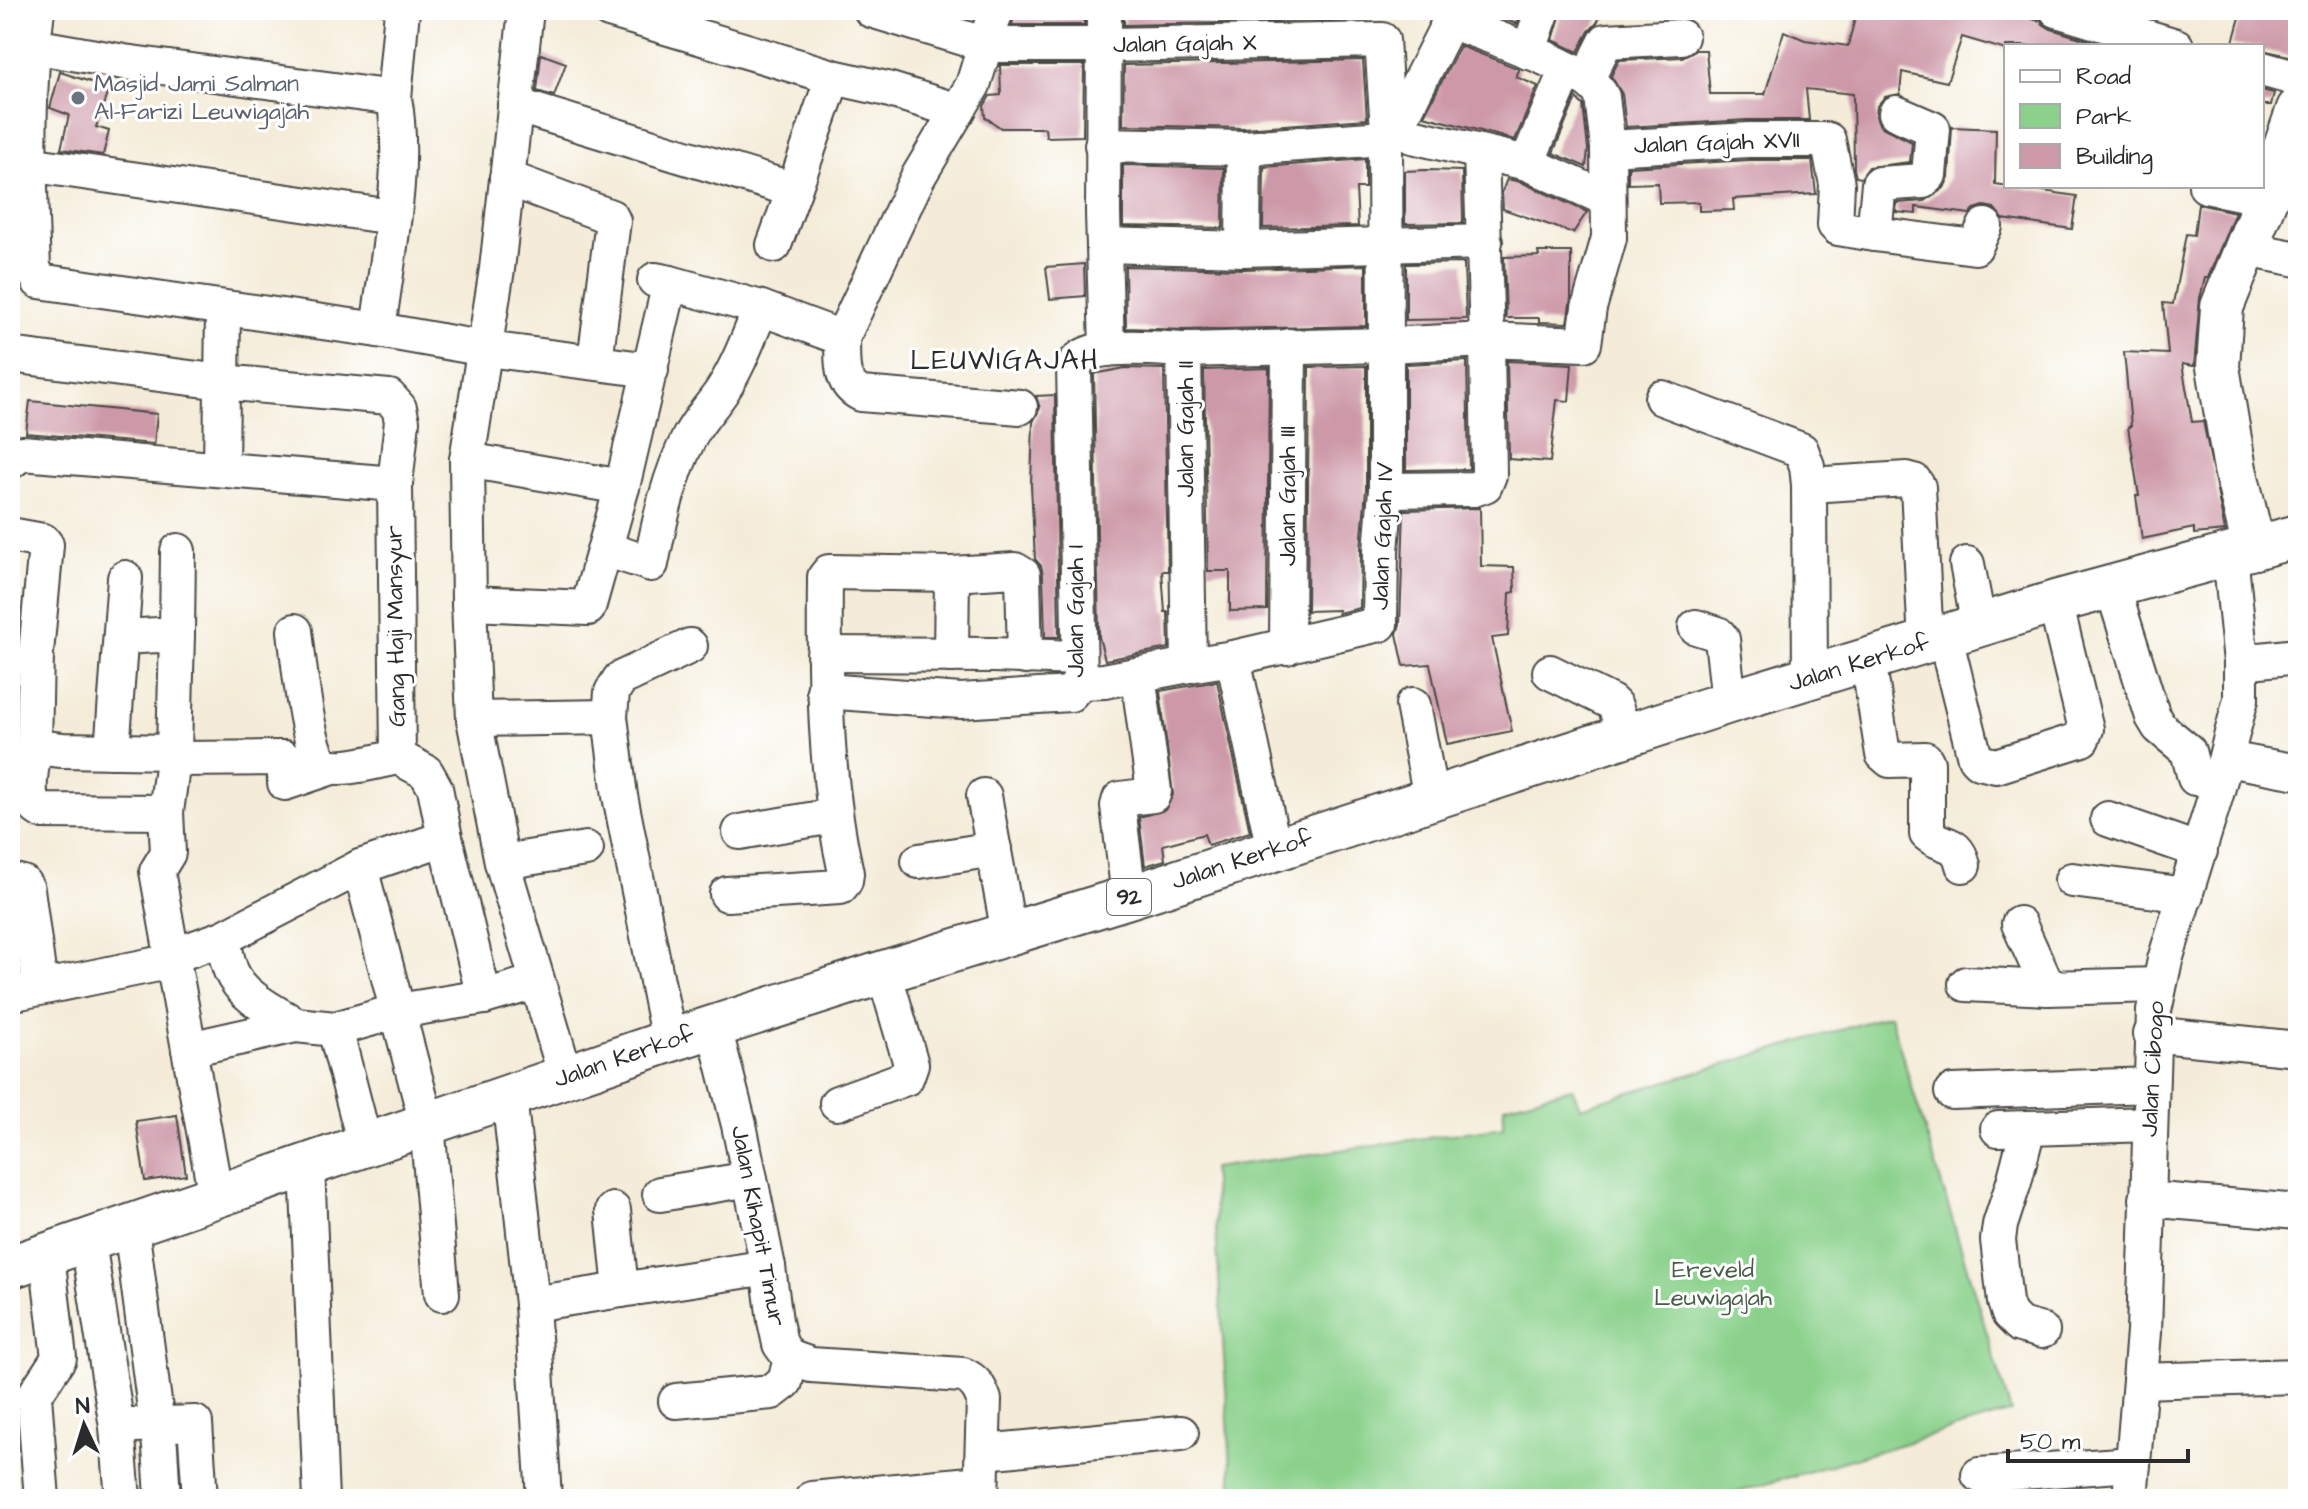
<svg xmlns="http://www.w3.org/2000/svg" width="2308" height="1509" font-family="'Architects Daughter',sans-serif">
<rect width="100%" height="100%" fill="#fff"/>
<filter id="ink" filterUnits="userSpaceOnUse"><feTurbulence type="fractalNoise" baseFrequency=".0125" numOctaves="2"/><feDisplacementMap in="SourceGraphic" scale="16" xChannelSelector="R" yChannelSelector="G"/><feConvolveMatrix kernelMatrix="1 2 1 2 8 2 1 2 1" color-interpolation-filters="sRGB"/></filter>
<filter id="wash" filterUnits="userSpaceOnUse"><feTurbulence type="fractalNoise" baseFrequency=".006" numOctaves="4" result="noise"/><feDisplacementMap in="SourceGraphic" scale="32" xChannelSelector="R" yChannelSelector="G"/><feGaussianBlur stdDeviation="1.8" result="paint"/><feColorMatrix in="noise" values="0 0 0 0 0 0 0 0 0 0 0 0 0 0 0 0 0 1.4 0 .05"/><feComposite in="paint" operator="in"/></filter>
<g filter="url(#wash)">
<rect width="100%" height="100%" fill="#f4ecd8"/>
<path fill="#8bd18c" stroke="#5b7e5c" stroke-width="2" d="M1890 1015 2011 1412 1715 1499H1233L1212 1168 1503 1127 1504 1106 1572 1088 1580 1107Z"/>
<g id="blocks">
<g fill="#cd99a9">
<path d="M1053 10H1084V25H1012L1015 11Z"/>
<path d="M1124 10H1367V20L1124 25Z"/>
<path d="M1478 10H1522L1517 24Z"/>
<path d="M1562 10H1603L1597 23 1589 31 1578 52 1553 40Z"/>
<path d="M1857 10H2002L2038 21V16L2043 24 2051 29 2097 43 2096 46H2006V50L1962 37 1947 82 1902 72 1900 94 1885 97 1877 106 1876 116 1880 126 1912 142 1910 162 1869 167 1861 178 1856 177 1854 169 1853 94 1806 89 1809 120H1748L1626 127 1622 94 1611 76 1619 60 1682 57 1695 50H1706L1710 94H1765L1784 31 1805 40 1848 46Z"/>
<path d="M2242 10H2298V58L2262 50V46H2232Z"/>
<path d="M1460 46 1517 68 1519 70 1516 77 1538 86 1515 140 1424 116Z"/>
<path d="M541 54 566 63 554 96 537 91Z"/>
<path d="M1363 60 1367 119 1244 128 1123 125 1124 65Z"/>
<path d="M1000 65H1084L1083 136 1046 137 1045 128H1001L985 117 984 106 990 96 1001 95Z"/>
<path d="M60 72 109 88 96 127 109 131 103 155 61 149 69 115 50 108Z"/>
<path d="M2262 90 2274 93 2271 105H2262Z"/>
<path d="M1576 98 1583 105 1588 149 1586 167 1553 153Z"/>
<path d="M1952 127 1996 129 1995 184 2077 196 2072 229 2003 219 1994 208 1984 206 1974 209 1970 214 1916 207V214L1896 212 1897 203 1925 201 1944 188 1949 177Z"/>
<path d="M1365 159V188H1356L1358 226 1263 228 1264 167Z"/>
<path d="M1750 160H1812L1816 194 1733 199 1734 210 1699 211V202L1659 203 1658 183 1628 184V167Z"/>
<path d="M1123 165 1224 168 1223 228 1123 226Z"/>
<path d="M1426 170 1462 171 1463 223 1405 224V171Z"/>
<path d="M1507 179 1521 182 1587 212 1573 233 1503 209 1502 192Z"/>
<path d="M2198 204 2235 212 2208 278H2205L2200 298 2194 366 2182 364 2192 422 2203 421 2225 531 2194 534V528L2142 539 2136 496H2139L2128 427 2131 426 2124 352 2168 354 2163 303 2173 304 2186 234 2194 235Z"/>
<path d="M1538 252H1571V298L1567 323 1539 322V318H1506L1504 257 1539 256Z"/>
<path d="M1464 263 1466 319 1406 320V264Z"/>
<path d="M1084 264 1085 296 1050 299 1046 267Z"/>
<path d="M1366 265V326L1184 330 1126 328 1125 266 1244 269Z"/>
<path d="M1467 361 1469 469 1406 470V364Z"/>
<path d="M1507 361 1572 364 1569 401 1557 400 1550 462 1509 459Z"/>
<path d="M1366 366V489L1361 549 1360 608 1338 613V610L1307 611 1309 367Z"/>
<path d="M1125 368 1164 369 1168 571H1162L1165 612H1168L1169 648 1105 660 1099 637 1094 374Z"/>
<path d="M1269 368 1267 610 1230 611V571H1208L1204 370Z"/>
<path d="M1055 395 1059 637H1045L1043 575 1041 566 1035 559 1031 485 1033 422 1040 408 1036 396Z"/>
<path d="M30 401 157 414 154 444 26 433Z"/>
<path d="M1480 508 1481 566 1514 567 1515 592 1510 593 1508 636 1492 638 1512 731 1447 744 1430 664 1404 666 1397 634 1400 624 1404 510Z"/>
<path d="M1217 681 1250 832 1208 845 1204 834 1163 845 1165 860 1145 866 1139 817 1165 810 1173 795 1160 691Z"/>
<path d="M177 1115 186 1175 145 1181 136 1121Z"/>
</g>
</g>
</g>
<g filter="url(#ink)">
<use href="#blocks" fill-opacity="0" stroke="#494845" stroke-width="2"/>
<g fill="none" stroke-linecap="round" stroke-linejoin="round">
<defs>
<g id="minor">
<path d="M37 10C26 96 29 181 33 267L39 281 378 330 486 349 651 370"/>
<path d="M526 10 497 269 467 460 469 603 474 719 502 862 566 1077"/>
<path d="M609 10 833 77 887 89 958 111"/>
<path d="M871 10 987 45H1105L1382 40 1388 131"/>
<path d="M1104 10 1103 213 1107 349"/>
<path d="M2057 10 2176 46"/>
<path d="M10 46H33L124 62 394 98C407 170 387 256 378 330"/>
<path d="M1528 52 1543 10"/>
<path d="M2262 69 2298 79"/>
<path d="M1587 79 1606 41 1681 37"/>
<path d="M394 98 402 10"/>
<path d="M515 105 794 190 833 77"/>
<path d="M1412 136 1527 163 1607 199"/>
<path d="M1102 145 1244 148 1384 138"/>
<path d="M1608 148 1749 140H1828L1837 184 1835 225 1838 228 1874 234 1879 184 1923 181 1929 175 1933 129 1896 113"/>
<path d="M1527 163 1567 69"/>
<path d="M10 165 28 164 392 217"/>
<path d="M507 178 611 217 613 221 595 361"/>
<path d="M2206 186 2265 198"/>
<path d="M1874 234 1975 247 1985 226"/>
<path d="M774 245 794 190"/>
<path d="M1104 245 1243 249 1485 242"/>
<path d="M1243 249 1244 148"/>
<path d="M2246 249 2298 259"/>
<path d="M670 283 761 308"/>
<path d="M842 338C843 360 838 382 861 394L1020 407"/>
<path d="M10 355 222 382 389 397 399 408 402 421 395 484 398 757 426 772 435 788 445 838 484 997 536 982"/>
<path d="M1662 398 1801 450 1807 466 1809 485 1810 678"/>
<path d="M467 460 622 487"/>
<path d="M10 462 22 453 395 484"/>
<path d="M221 468 223 309"/>
<path d="M1809 485 1907 479 1914 481 1918 487 1926 643"/>
<path d="M1386 490 1474 489 1485 485 1489 475 1487 340 1584 344 1589 308 1609 238 1608 148 1602 97C1591 69 1481 33 1450 21L1397 126"/>
<path d="M10 535 43 541 46 545 36 653 34 747 62 750 174 752"/>
<path d="M605 549 651 564C660 519 669 476 690 436 699 419 712 406 722 391 739 365 749 336 761 308L842 338 918 177 973 85 996 10"/>
<path d="M1967 564 1979 626"/>
<path d="M2112 586 2153 717 2159 727 2188 751 2195 778"/>
<path d="M469 603 588 608 622 487 670 283 655 280"/>
<path d="M1696 627 1718 634 1722 639 1729 702"/>
<path d="M295 631C298 654 307 754 324 764 339 773 380 760 398 757"/>
<path d="M177 634 178 551"/>
<path d="M1945 637 1975 758 1979 762 1996 766 2082 739 2086 729 2055 602"/>
<path d="M1287 647 1289 346"/>
<path d="M824 654 994 655 1078 658"/>
<path d="M951 655 952 574"/>
<path d="M1233 658 1380 624 1381 551 1386 490V345L1487 340 1481 154"/>
<path d="M1868 660 1883 754 1890 760 1925 759 1927 763V834C1943 848 1957 839 1963 865"/>
<path d="M2241 662 2298 656"/>
<path d="M1550 672 1611 702 1615 706 1626 736"/>
<path d="M1080 682 1104 681 1189 665"/>
<path d="M824 691 961 701 1070 694 1080 682 1074 365C1088 340 1158 349 1184 350"/>
<path d="M1413 705 1431 798"/>
<path d="M474 719 610 717"/>
<path d="M34 747C33 766 21 802 42 811L166 812"/>
<path d="M112 751 125 578"/>
<path d="M173 759 284 758 285 783 332 767"/>
<path d="M2227 759 2298 772"/>
<path d="M984 796 1009 934"/>
<path d="M2108 819 2200 851"/>
<path d="M740 832 833 816"/>
<path d="M1274 850 1233 658 1189 665 1184 350 1386 345 1385 146"/>
<path d="M919 861 994 849"/>
<path d="M502 862 586 849"/>
<path d="M360 867 427 1124 442 1294"/>
<path d="M10 880 23 883 27 889 40 987"/>
<path d="M2072 880 2186 895"/>
<path d="M727 894 840 887 845 881 846 873C824 775 824 677 825 577L829 572 952 574 1015 570 1023 575 1025 657"/>
<path d="M1129 897 1118 806 1120 799 1153 795 1154 791 1138 675"/>
<path d="M2019 924 2048 988 2158 985"/>
<path d="M223 938C225 949 227 961 231 971 242 997 273 1011 296 1025"/>
<path d="M172 956 223 938 360 867 445 838"/>
<path d="M173 961 216 1197"/>
<path d="M1966 984 2048 988"/>
<path d="M10 994 173 961 157 871 168 853 166 812 174 752 177 634 122 637"/>
<path d="M714 1027 739 1125 768 1267 775 1321 780 1344 785 1351 791 1358 811 1365 963 1375C975 1380 980 1388 984 1400L981 1499"/>
<path d="M335 1029 365 1145"/>
<path d="M2151 1034 2298 1049"/>
<path d="M669 1041 620 796 610 717 612 692 620 679 690 646"/>
<path d="M189 1049 296 1025 335 1029 398 1011 484 997"/>
<path d="M1952 1092 2151 1085"/>
<path d="M509 1096 532 1304 544 1499"/>
<path d="M837 1103 906 1078 911 1064 884 972"/>
<path d="M2028 1128 2014 1182 2000 1225 1998 1240 2005 1302 2009 1314 2020 1325 2042 1331"/>
<path d="M1998 1129 2150 1124"/>
<path d="M307 1166 321 1499"/>
<path d="M660 1194 750 1179"/>
<path d="M2147 1199 2298 1212"/>
<path d="M613 1210 621 1290"/>
<path d="M131 1227 160 1447 163 1499"/>
<path d="M88 1242 117 1427 123 1499"/>
<path d="M532 1304 768 1267"/>
<path d="M2140 1381 2298 1376"/>
<path d="M676 1401 772 1392 785 1382 791 1358"/>
<path d="M134 1425 195 1423 200 1499"/>
<path d="M984 1452 1181 1433"/>
<path d="M1979 1475 2133 1464"/>
<path d="M42 1499 34 1396 59 1358 47 1255"/>
<path d="M812 1499 981 1483"/>
<path d="M2130 1499 2144 1332 2154 1011 2165 960 2217 791 2241 699V662L2230 554"/>
</g>
<g id="major">
<path d="M2254 548 2235 469 2218 367 2222 307 2272 184 2298 109"/>
<path d="M10 1267 669 1041 884 972 1129 897 1729 702 2055 602 2298 536"/>
</g>
</defs>
<use href="#minor" stroke="#494845" stroke-width="38"/>
<use href="#major" stroke="#494845" stroke-width="46"/>
<use href="#minor" stroke="#fff" stroke-width="34"/>
<use href="#major" stroke="#fff" stroke-width="42"/>
</g>
</g>
<circle fill="#6b7280" stroke="#fff" stroke-width="3" cx="78" cy="98" r="8"/>
<g text-anchor="middle" dominant-baseline="central" stroke-width="6" stroke-linejoin="round" paint-order="stroke">
<rect fill="#fff" stroke="#6b6b6b" stroke-width="2" x="1107" y="879" width="44" height="36" rx="6"/>
<g font-size="22" font-weight="bold" fill="#2b2b2b">
<text x="1129" y="897">92</text>
</g>
<g font-size="24" fill="#2b2b2b" stroke="#fff">
<text transform="translate(1185 44) rotate(-1)">Jalan Gajah X</text>
<text transform="translate(1717 143) rotate(-2)">Jalan Gajah XVII</text>
<text transform="translate(1186 429) rotate(-90)">Jalan Gajah II</text>
<text transform="translate(1288 496) rotate(-90)">Jalan Gajah III</text>
<text transform="translate(1383 536) rotate(-88)">Jalan Gajah IV</text>
<text transform="translate(1076 611) rotate(-90)">Jalan Gajah I</text>
<text transform="translate(396 626) rotate(-91)">Gang Haji Mansyur</text>
<text transform="translate(1859 663) rotate(-17)">Jalan Kerkof</text>
<text transform="translate(1242 860) rotate(-18)">Jalan Kerkof</text>
<text transform="translate(624 1057) rotate(-19)">Jalan Kerkof</text>
<text transform="translate(2153 1069) rotate(-87)">Jalan Cibogo</text>
<text transform="translate(758 1226) rotate(79)">Jalan Kihapit Timur</text>
</g>
<g font-size="24" fill="#5b616d" stroke="#fff" text-anchor="start">
<text x="94" y="84">Masjid Jami Salman<tspan x="94" dy="28">Al-Farizi Leuwigajah</tspan></text>
</g>
<g font-size="24" fill="#485d48" stroke="#fff">
<text x="1713" y="1270">Ereveld<tspan x="1713" dy="28">Leuwigajah</tspan></text>
</g>
<g font-size="28" letter-spacing="2" fill="#2b2b2b" stroke="#fff">
<text x="1005" y="360">LEUWIGAJAH</text>
</g>
</g>
<rect width="2308" height="1509" fill="none" stroke="#fff" stroke-width="40"/>
<rect x="2004" y="44" width="260" height="144" fill="#ffffff" stroke="#aaaaaa" stroke-width="2"/>
<rect x="2020" y="70" width="40" height="12" fill="#ffffff" stroke="#aaaaaa" stroke-width="2"/>
<text x="2076" y="84" font-size="24" fill="#2b2b2b">Road</text>
<rect x="2020" y="104" width="40" height="24" fill="#8bd18c" stroke="#aaaaaa" stroke-width="2"/>
<text x="2076" y="124" font-size="24" fill="#2b2b2b">Park</text>
<rect x="2020" y="144" width="40" height="24" fill="#cd99a9" stroke="#aaaaaa" stroke-width="2"/>
<text x="2076" y="164" font-size="24" fill="#2b2b2b">Building</text>
<g transform="translate(84 1425) rotate(356)" stroke="#ffffff" stroke-width="6" paint-order="stroke">
<path d="M0-6L14 30L0 20L-14 30Z" fill="#2b2b2b"/>
<text y="-12" font-size="22" font-weight="bold" text-anchor="middle" fill="#2b2b2b">N</text>
</g>
<path d="M2008 1449v12h180v-12" fill="none" stroke="#2b2b2b" stroke-width="4"/>
<text x="2020" y="1449" font-size="24" fill="#2b2b2b" stroke="#ffffff" stroke-width="6" paint-order="stroke">50 m</text>
</svg>
